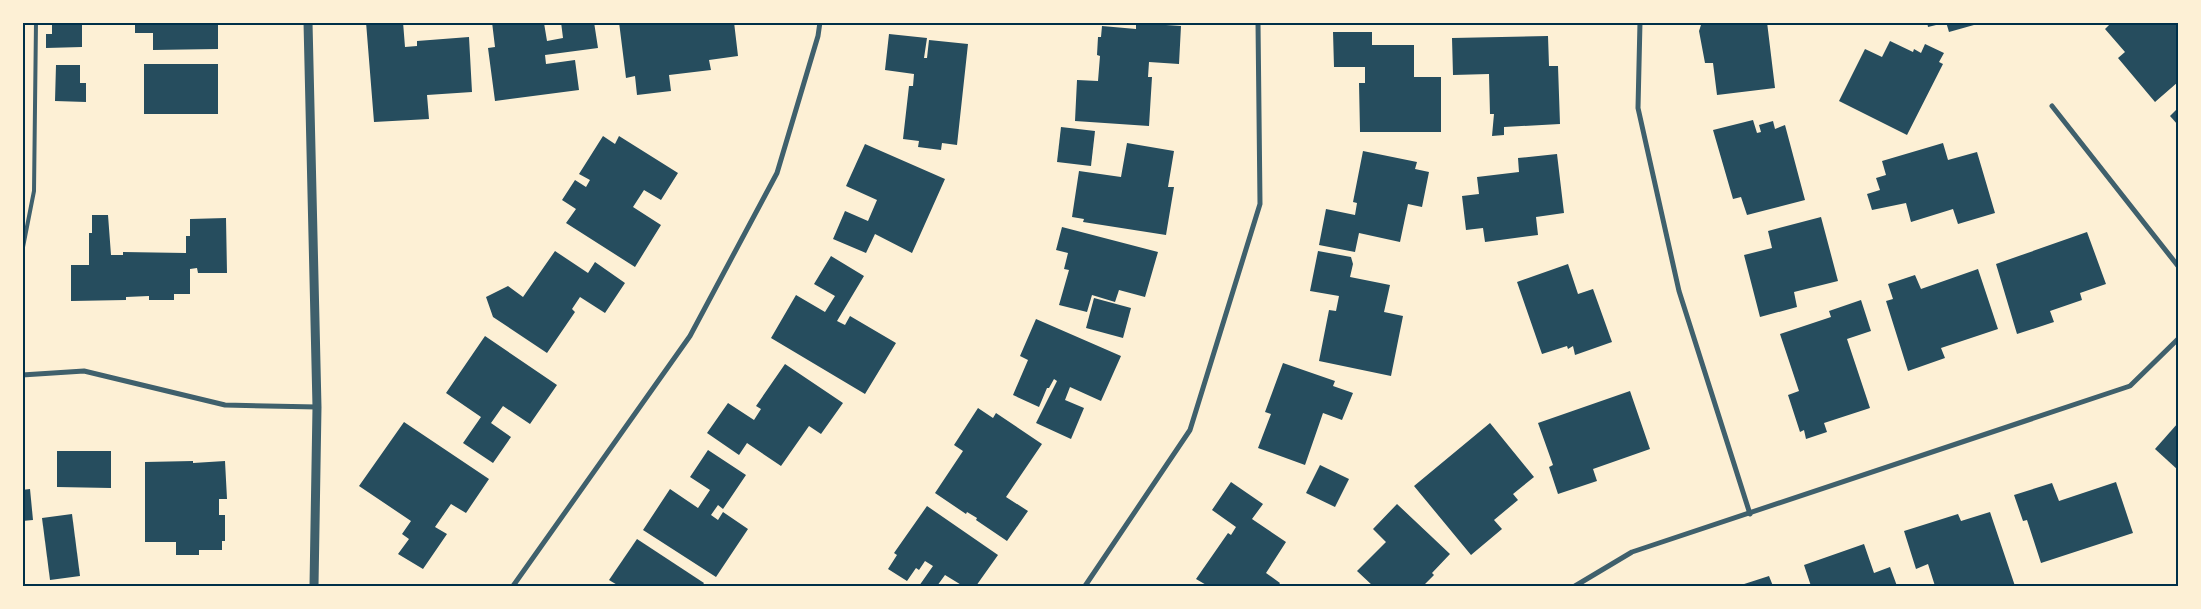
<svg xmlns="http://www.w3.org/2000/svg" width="2201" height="609" font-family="Inter,sans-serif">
<rect width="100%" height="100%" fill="#fdf0d5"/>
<g fill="#264d5e">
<path d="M52 22H82V47L46 48V34H52Z"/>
<path d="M135 22H218V49L153 50V33H135Z"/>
<path d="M366 22H403L405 47 417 46V41L469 37 472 92 427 95 429 119 374 122Z"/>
<path d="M492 22 544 23 547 41 563 38 561 22H594L598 48 545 55 546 64 575 60 579 90 495 101 488 48 495 47Z"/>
<path d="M619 22H734L738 56 709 60 711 70 669 75 671 91 637 95 635 76 626 78Z"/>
<path d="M1710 22H1767L1775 88 1717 95 1713 63H1705L1699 31 1701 25Z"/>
<path d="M1927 22H1944V23L1928 27Z"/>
<path d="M1946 22H1981V23L1949 32Z"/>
<path d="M2112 22H2178V82L2155 102 2118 58 2125 52 2105 29Z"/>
<path d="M1136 23 1181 26 1179 64 1149 62 1148 77H1152L1149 126 1075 121 1077 80 1098 81 1100 56 1097 55 1098 37H1101L1102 26 1136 29Z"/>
<path d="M1333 32H1372V45H1414V77H1441V132H1360L1359 83H1365V67H1334Z"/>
<path d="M889 34 927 38 924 58H927L929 40 968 44 957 145 942 143 941 150 918 147 919 141 903 139 909 86H913L914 74 885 70Z"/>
<path d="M1548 36 1549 66H1558L1560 124 1504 127V135L1492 136 1494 114H1490L1489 74 1453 75 1452 38Z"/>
<path d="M1890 41 1913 52 1914 49 1921 53 1925 44 1944 53 1939 62 1943 64 1907 135 1839 101 1865 49 1882 57Z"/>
<rect x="144" y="64" width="74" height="50"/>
<path d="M56 65H80V83H86V102L55 101Z"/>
<path d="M2178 108V125L2170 116Z"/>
<path d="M1753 120 1757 133 1761 132 1759 125 1773 121 1775 129 1785 125 1805 200 1747 215 1741 197 1733 199 1713 130Z"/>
<path d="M1061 127 1095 131 1091 166 1057 162Z"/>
<path d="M603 136 615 144 619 136 678 173 661 200 644 190 633 207 661 225 635 267 566 223 576 209 562 200 575 180 586 187 590 180 579 174Z"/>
<path d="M1127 143 1174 151 1168 187H1174L1166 235 1083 222 1084 219 1072 217 1079 171 1121 177Z"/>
<path d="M1943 143 1948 160 1977 152 1995 213 1958 224 1953 209 1911 222 1906 203 1872 210 1867 194 1880 190 1876 178 1886 175 1882 161Z"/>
<path d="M865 144 945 179 912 253 875 234 866 253 833 239 845 211 868 221 877 200 846 186Z"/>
<path d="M1363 151 1417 162 1415 169 1429 172 1422 207 1408 204 1400 242 1359 233 1355 252 1319 245 1326 209 1355 215 1357 203 1353 202Z"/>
<path d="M1557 154 1564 213 1536 217 1538 235 1485 242 1483 228 1466 230 1462 196 1479 194 1477 177 1519 172 1518 158Z"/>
<path d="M92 215H108L111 255H123V252L186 253V236H190V219L226 218 227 273H198L197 268 190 269V294H174V300H149V296L126 297V300L71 301V265H89V233H92Z"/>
<path d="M1821 217 1838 281 1794 292 1797 307 1760 317 1744 255 1772 248 1768 231Z"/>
<path d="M1062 227 1158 252 1145 297 1119 290 1115 302 1092 295 1087 312 1059 305 1069 270 1064 269 1068 253 1056 250Z"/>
<path d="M2087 232 2106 284 2080 293 2082 300 2050 311 2054 322 2017 334 1996 264Z"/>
<path d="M555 251 588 273 595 262 625 283 605 313 580 297 572 309 575 312 547 353 493 317 486 297 508 286 523 297Z"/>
<path d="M1318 251 1351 257 1353 264 1350 277 1390 285 1384 312 1403 316 1391 376 1319 361 1329 310 1336 311 1339 296 1310 291Z"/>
<path d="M831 256 864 276 837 321 845 325 850 316 896 343 865 394 771 338 796 295 825 312 835 296 814 284Z"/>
<path d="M1568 264 1578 294 1593 289 1612 342 1575 355 1573 346 1568 349 1567 346 1542 354 1517 282Z"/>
<path d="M1978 269 1998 329 1941 348 1945 358 1908 371 1886 301 1893 299 1888 284 1915 275 1921 289Z"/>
<path d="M1094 298 1131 308 1123 338 1086 328Z"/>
<path d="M1861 300 1871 331 1847 339 1870 408 1824 423 1827 432 1806 439 1804 430 1800 432 1788 395 1799 391 1780 334 1831 317 1829 311Z"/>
<path d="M1036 319 1121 356 1101 401 1070 387 1065 400 1084 408 1071 439 1036 423 1057 381 1054 379 1049 388H1047L1039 407 1013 395 1028 360 1020 356Z"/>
<path d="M485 336 557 385 530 424 503 406 491 423 511 437 493 463 463 443 481 417 446 393Z"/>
<path d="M1283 363 1335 381 1333 386 1353 393 1342 420 1323 413 1305 465 1258 448 1271 414 1265 412Z"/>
<path d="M785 364 843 403 821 434 809 426 781 466 747 443 739 455 707 433 728 403 754 420 761 409 756 406Z"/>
<path d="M1630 391 1650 449 1593 469 1597 481 1558 494 1549 467 1553 465 1538 423Z"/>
<path d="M978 408 993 418 996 413 1042 444 1006 497 1028 511 1007 541 976 520 977 518 967 512 966 514 935 493 963 451 954 445Z"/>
<path d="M404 422 489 479 466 513 451 504 435 527 447 534 423 569 398 554 409 539 402 534 411 521 359 486Z"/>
<path d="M1490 423 1534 477 1513 494 1518 500 1494 520 1502 529 1471 555 1414 486Z"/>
<path d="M2178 423V470L2155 449Z"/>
<path d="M708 450 746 475 723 509 718 505 711 515 718 520 723 512 748 529 716 577 643 530 670 489 698 508 710 490 690 477Z"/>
<path d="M57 451H111V488L57 487Z"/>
<path d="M193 461V463L225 461 227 499H219V515H225V541H222V550H199V555H176V542H145V462Z"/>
<path d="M1320 465 1349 479 1335 507 1306 493Z"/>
<path d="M1231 482 1263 504 1252 519 1286 542 1266 573 1280 583 1278 586H1212L1209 584 1208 586 1196 579 1228 533 1231 535 1236 527 1212 510Z"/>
<path d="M2116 482 2133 533 2041 563 2027 520 2023 521 2014 495 2052 483 2059 501Z"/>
<path d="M30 489 33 520 22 521V490Z"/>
<path d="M1397 504 1450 554 1432 573 1434 575 1423 586H1373L1357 571 1386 542 1373 529Z"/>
<path d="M927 506 998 555 976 586H963L945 575 937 586H919L933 566 925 561 919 570 916 568 907 581 888 569 897 555 894 553Z"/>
<path d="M1990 512 2015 586H1935L1928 564 1916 569 1904 531 1958 514 1961 521Z"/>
<path d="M72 514 80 576 50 580 42 518Z"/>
<path d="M637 539 704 583 702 586H619L609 580Z"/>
<path d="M1864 544 1874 573 1890 567 1897 586H1811L1804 565Z"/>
<path d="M1769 576 1773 586H1738Z"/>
</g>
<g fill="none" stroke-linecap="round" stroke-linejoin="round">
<path stroke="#3f606c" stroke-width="4" d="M22 252 34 191 36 22"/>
<g stroke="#3f606c" stroke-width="5">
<path d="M1640 22 1638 108 1679 291 1750 514"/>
<path d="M2052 106 2178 266"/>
<path d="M22 375 84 371 225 405 317 407"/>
<path d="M513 586 690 336 777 173 818 36 820 22"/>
<path d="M1085 586 1190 430 1260 204 1258 22"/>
<path d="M1575 586 1632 552 2130 386 2178 339"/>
</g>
<path stroke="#3f606c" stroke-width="9" d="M308 22 317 407 314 586"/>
</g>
<rect width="2201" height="609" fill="none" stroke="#fdf0d5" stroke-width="48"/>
<rect x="24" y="24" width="2153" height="561" fill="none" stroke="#003049" stroke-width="2"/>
</svg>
